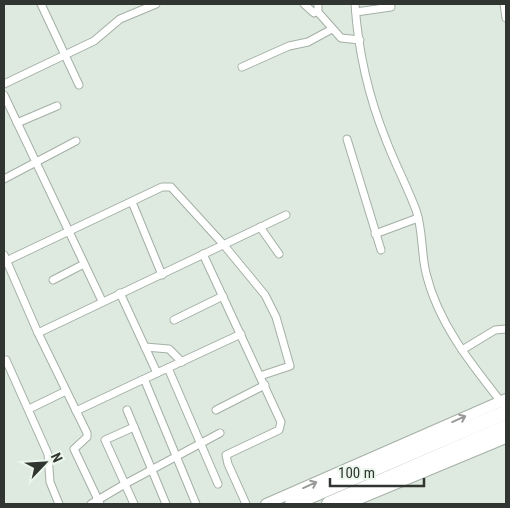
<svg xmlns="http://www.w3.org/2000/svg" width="510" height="508" font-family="'Roboto Condensed',sans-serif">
<rect width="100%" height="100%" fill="#deeadf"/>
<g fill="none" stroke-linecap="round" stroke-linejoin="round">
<defs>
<g id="street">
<path d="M41 4 79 85"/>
<path d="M304 4 314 13 318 10V4"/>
<path d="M355 4C358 49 369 98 386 140 395 164 407 186 416 210 423 229 421 253 426 273 438 323 471 364 502 403"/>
<path d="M504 4 506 18"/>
<path d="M317 11 341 38 360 40"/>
<path d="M356 12 391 7"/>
<path d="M242 67 289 46 308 42 332 29"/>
<path d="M4 84 94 41 120 19 156 4"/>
<path d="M4 95 102 301"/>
<path d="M17 123 57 106"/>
<path d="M347 139 381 250"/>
<path d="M4 179 76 141"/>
<path d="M132 202 162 275"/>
<path d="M260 227 279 254"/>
<path d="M375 234 418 218"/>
<path d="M203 254 281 422 279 430 226 455 228 464 246 504"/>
<path d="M4 255 38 333 87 433V437L74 449 100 504"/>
<path d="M4 262 162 187H171L223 244 265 295 276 317 290 366 260 376"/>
<path d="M53 280 84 264"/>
<path d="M120 293 157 373"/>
<path d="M174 320 223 296"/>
<path d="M38 333 286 215"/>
<path d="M145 347 169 349 182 362"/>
<path d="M462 350 495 330 506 329"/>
<path d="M6 360 48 454 50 482 59 504"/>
<path d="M168 368 218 484"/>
<path d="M142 380 241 334"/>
<path d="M29 409 66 391"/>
<path d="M127 410 166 504"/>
<path d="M216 410 265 385"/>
<path d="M76 411 142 380 145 381 196 504"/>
<path d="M134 427 105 440 134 504"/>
<path d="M91 504 125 484 220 433"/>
</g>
<g id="secondary">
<path d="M266 504 506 399"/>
<path d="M347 504 506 438"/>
</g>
<g id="highway">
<path d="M292 504 506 412"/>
<path d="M329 504 506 427"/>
</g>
</defs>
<use href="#street" stroke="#a4afa5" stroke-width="9"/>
<use href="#secondary" stroke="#a4afa5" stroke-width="12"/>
<use href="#highway" stroke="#a4afa5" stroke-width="16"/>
<use href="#street" stroke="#fff" stroke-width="7"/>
<use href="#secondary" stroke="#fff" stroke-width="10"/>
<use href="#highway" stroke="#fff" stroke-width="14"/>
</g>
<defs><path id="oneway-shaft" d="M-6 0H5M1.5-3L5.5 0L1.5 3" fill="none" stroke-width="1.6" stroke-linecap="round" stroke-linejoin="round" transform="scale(1.25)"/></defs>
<g stroke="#989a98">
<use href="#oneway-shaft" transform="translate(459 419) rotate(-24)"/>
<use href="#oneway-shaft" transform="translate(310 485) rotate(-24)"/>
</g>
<rect width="510" height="508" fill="none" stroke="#303531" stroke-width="10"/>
<g transform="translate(45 463) rotate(65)" stroke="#ebf7ec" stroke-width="4" paint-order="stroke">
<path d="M0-4L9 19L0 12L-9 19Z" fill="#303531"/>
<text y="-8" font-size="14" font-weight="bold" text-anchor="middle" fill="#303531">N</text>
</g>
<path d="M330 478v8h94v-8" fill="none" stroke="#303531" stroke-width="2.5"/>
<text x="338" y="478" font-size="15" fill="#303531" stroke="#ebf7ec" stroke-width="4" paint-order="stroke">100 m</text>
</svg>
